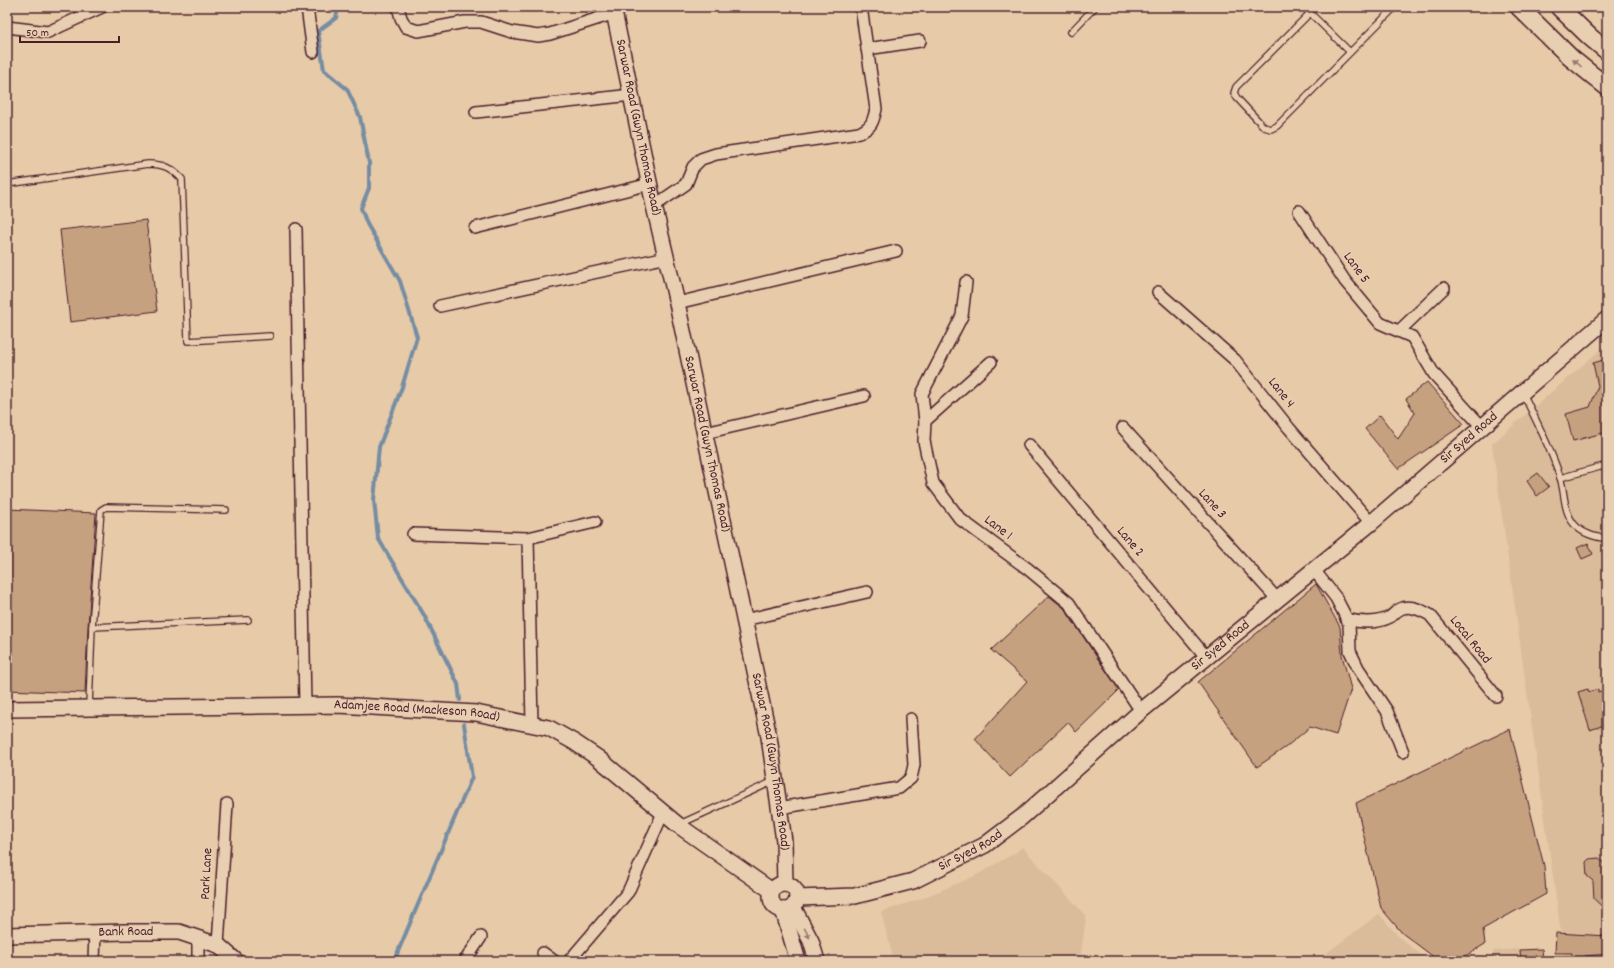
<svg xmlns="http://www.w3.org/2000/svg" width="1614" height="968" font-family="Dekko,sans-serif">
<rect width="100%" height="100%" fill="#e7caa8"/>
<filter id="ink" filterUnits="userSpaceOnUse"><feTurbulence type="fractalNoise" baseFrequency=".025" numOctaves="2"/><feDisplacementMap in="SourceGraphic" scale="8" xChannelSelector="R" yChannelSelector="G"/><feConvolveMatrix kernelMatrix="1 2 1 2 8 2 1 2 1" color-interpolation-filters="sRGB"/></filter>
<g filter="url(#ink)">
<g fill="#dabb9a">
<path d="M1607 344V961H1565L1492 444Z"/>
<path d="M1022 847 1086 916 1080 961H894L881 912 923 898 975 876 1015 853Z"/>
<path d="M1379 914 1400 938 1429 961H1316Z"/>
<path d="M1521 949V961H1494L1493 951Z"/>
</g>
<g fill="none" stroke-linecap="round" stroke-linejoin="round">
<g stroke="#758da3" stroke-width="4">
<path d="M338 7 336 18 318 31 324 70 347 89 360 117 369 163V188L361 208 367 224 400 281 417 337 402 387 379 447 374 500 378 538 424 615 458 684 460 700"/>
<path d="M394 961 472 777 464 724"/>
</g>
</g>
<g fill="#c6a180" stroke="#4a1f2b">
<path d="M146 220 157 311 70 322 60 230Z"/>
<path d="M1607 359V432L1573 441 1566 414 1590 407 1598 386 1593 363Z"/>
<path d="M1427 382 1464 424 1398 469 1365 429 1380 415 1398 439 1415 413 1406 399Z"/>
<path d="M1538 473 1549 487 1537 496 1527 481Z"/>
<path d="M7 509 96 513 88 627 85 693 7 690Z"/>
<path d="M1588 543 1593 554 1582 559 1577 548Z"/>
<path d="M1316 584 1340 627 1342 655 1351 689 1336 735 1310 727 1286 747 1257 767 1198 682Z"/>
<path d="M1049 596 1064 608 1119 690 1076 732 1068 722 1010 777 975 739 1027 681 991 650Z"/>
<path d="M1588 689 1589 692 1598 689V692L1607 689V724L1590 730 1578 692Z"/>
<path d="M1510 729 1544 866 1546 894 1483 929 1485 944 1457 961H1439L1402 933 1381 908 1356 803Z"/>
<path d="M1599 858 1607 865V911L1594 899 1593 881 1587 876 1586 862 1589 859Z"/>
<path d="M1556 933 1607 936V954L1585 956 1586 961H1572V953H1555Z"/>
<path d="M1542 949 1543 961H1521L1520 950Z"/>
</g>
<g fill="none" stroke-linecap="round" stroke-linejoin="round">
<defs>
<g id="lane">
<path d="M1304 7 1350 52"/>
<path d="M1310 13 1236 87 1234 93 1237 98 1264 127 1271 129 1277 126 1395 7"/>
<path d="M1071 32 1095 7"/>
<path d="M7 184 148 164C164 164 171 168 182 179L188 341 270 336"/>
<path d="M1523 393C1536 421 1551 448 1560 477 1565 492 1563 511 1574 524 1582 534 1596 537 1607 539"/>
<path d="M1560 478 1607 465"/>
<path d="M92 627 248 620"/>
<path d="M89 707 92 627 101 510 106 507 226 510"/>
<path d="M680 824 774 781"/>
</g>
<g id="street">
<path d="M307 7 313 52"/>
<path d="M398 7 401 18 406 27 418 31 465 22H481L512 32 538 36 550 34 615 13"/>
<path d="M7 27 48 32 102 7"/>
<path d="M867 49 920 41"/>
<path d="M476 112 632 95"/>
<path d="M654 206 686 184 693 167 701 159 716 154 859 133C872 127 873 122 876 109L861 7"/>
<path d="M1299 211 1345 281 1380 323 1412 337 1434 374 1483 428"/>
<path d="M475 228 650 184"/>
<path d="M296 229 305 706"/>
<path d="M966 282 962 316 922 394 925 421 924 441 933 483 960 519 1028 569 1069 603 1141 711"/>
<path d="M1158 292 1235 360 1289 428 1371 523"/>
<path d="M677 303 896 251"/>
<path d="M440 306 667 257"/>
<path d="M1399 331 1444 288"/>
<path d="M925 421 991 362"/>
<path d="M1123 428 1278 600"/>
<path d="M705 433 864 396"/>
<path d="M1029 445 1207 658"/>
<path d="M413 534 528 538 595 522"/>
<path d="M528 538 532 724"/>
<path d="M1314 570 1336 598 1349 623 1350 651 1358 668 1387 711 1403 752"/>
<path d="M1346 619C1361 623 1376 624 1390 617 1394 614 1398 609 1403 608 1412 605 1423 611 1430 615L1496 696"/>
<path d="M744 620 867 592"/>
<path d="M779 808 899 788 911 778 914 765 911 719"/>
<path d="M218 945 227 804"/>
<path d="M543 953 554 961"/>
<path d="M94 961 95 932"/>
<path d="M198 961V938"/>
<path d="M465 961 481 937"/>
<path d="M569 961 628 892 663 813"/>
</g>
<g id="secondary">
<path id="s1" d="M613 7 654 206 677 303 769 737 784 841 785 884"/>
<path id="s2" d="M7 709 338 705 476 713 549 728 574 742 598 758 678 825 772 891"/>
<circle cx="784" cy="897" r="13"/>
<path id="s3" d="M797 898 855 896 913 881 985 845 1022 817 1141 711 1371 523 1607 319"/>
<path d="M793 907 811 941 817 961"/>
<path d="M783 910 798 961"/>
<path id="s4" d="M7 935 125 932H179L218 945 236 961"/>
</g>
<g id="primary">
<path d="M1519 7 1571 58 1607 87"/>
<path d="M1559 7 1590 37 1607 51"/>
</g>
</defs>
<use href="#lane" stroke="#4a1f2b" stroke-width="8"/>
<use href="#street" stroke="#4a1f2b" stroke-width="14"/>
<use href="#secondary" stroke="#4a1f2b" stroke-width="18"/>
<use href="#primary" stroke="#4a1f2b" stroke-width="20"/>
<use href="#lane" stroke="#e9cfb1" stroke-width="5.5"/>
<use href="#street" stroke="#e9cfb1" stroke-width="11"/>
<use href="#secondary" stroke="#e9cfb1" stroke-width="15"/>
<use href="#primary" stroke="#e9cfb1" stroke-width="17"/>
</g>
<defs><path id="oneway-solid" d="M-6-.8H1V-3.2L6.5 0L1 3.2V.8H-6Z"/></defs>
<g fill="#9a776e">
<use href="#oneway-solid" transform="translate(1577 63) rotate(-141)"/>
<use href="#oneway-solid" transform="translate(807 933) rotate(62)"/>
</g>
</g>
<g text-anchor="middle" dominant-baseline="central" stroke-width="3" stroke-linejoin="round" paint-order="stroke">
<g font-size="14" fill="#4a1f2b" stroke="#e9cfb1">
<text stroke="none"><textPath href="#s1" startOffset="123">Sarwar Road (Gwyn Thomas Road)</textPath></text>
<text transform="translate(1356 268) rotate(54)">Lane 5</text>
<text transform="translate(1281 393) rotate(52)">Lane 4</text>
<text stroke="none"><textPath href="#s3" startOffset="831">Sir Syed Road</textPath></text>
<text stroke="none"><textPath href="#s1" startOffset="447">Sarwar Road (Gwyn Thomas Road)</textPath></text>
<text transform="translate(1212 504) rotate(48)">Lane 3</text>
<text transform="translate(998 528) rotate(37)">Lane 1</text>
<text transform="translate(1130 542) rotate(50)">Lane 2</text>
<text transform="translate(1470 640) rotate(51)">Local Road</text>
<text stroke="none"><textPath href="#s3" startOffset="507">Sir Syed Road</textPath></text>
<text stroke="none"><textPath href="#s2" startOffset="410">Adamjee Road (Mackeson Road)</textPath></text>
<text stroke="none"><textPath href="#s1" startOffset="771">Sarwar Road (Gwyn Thomas Road)</textPath></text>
<text stroke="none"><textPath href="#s3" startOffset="183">Sir Syed Road</textPath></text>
<text transform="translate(207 874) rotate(-87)">Park Lane</text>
<text stroke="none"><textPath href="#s4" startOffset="119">Bank Road</textPath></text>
</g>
</g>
<rect width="1614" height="968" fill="none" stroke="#e9cfb1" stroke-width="24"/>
<rect x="12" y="12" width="1590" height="944" fill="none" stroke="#4a1f2b" stroke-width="1.5" filter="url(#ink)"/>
<path d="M20 36v6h99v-6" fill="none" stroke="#4a1f2b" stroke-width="2"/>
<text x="26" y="36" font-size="12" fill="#4a1f2b" stroke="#e9cfb1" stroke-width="3" paint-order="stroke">50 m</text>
</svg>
